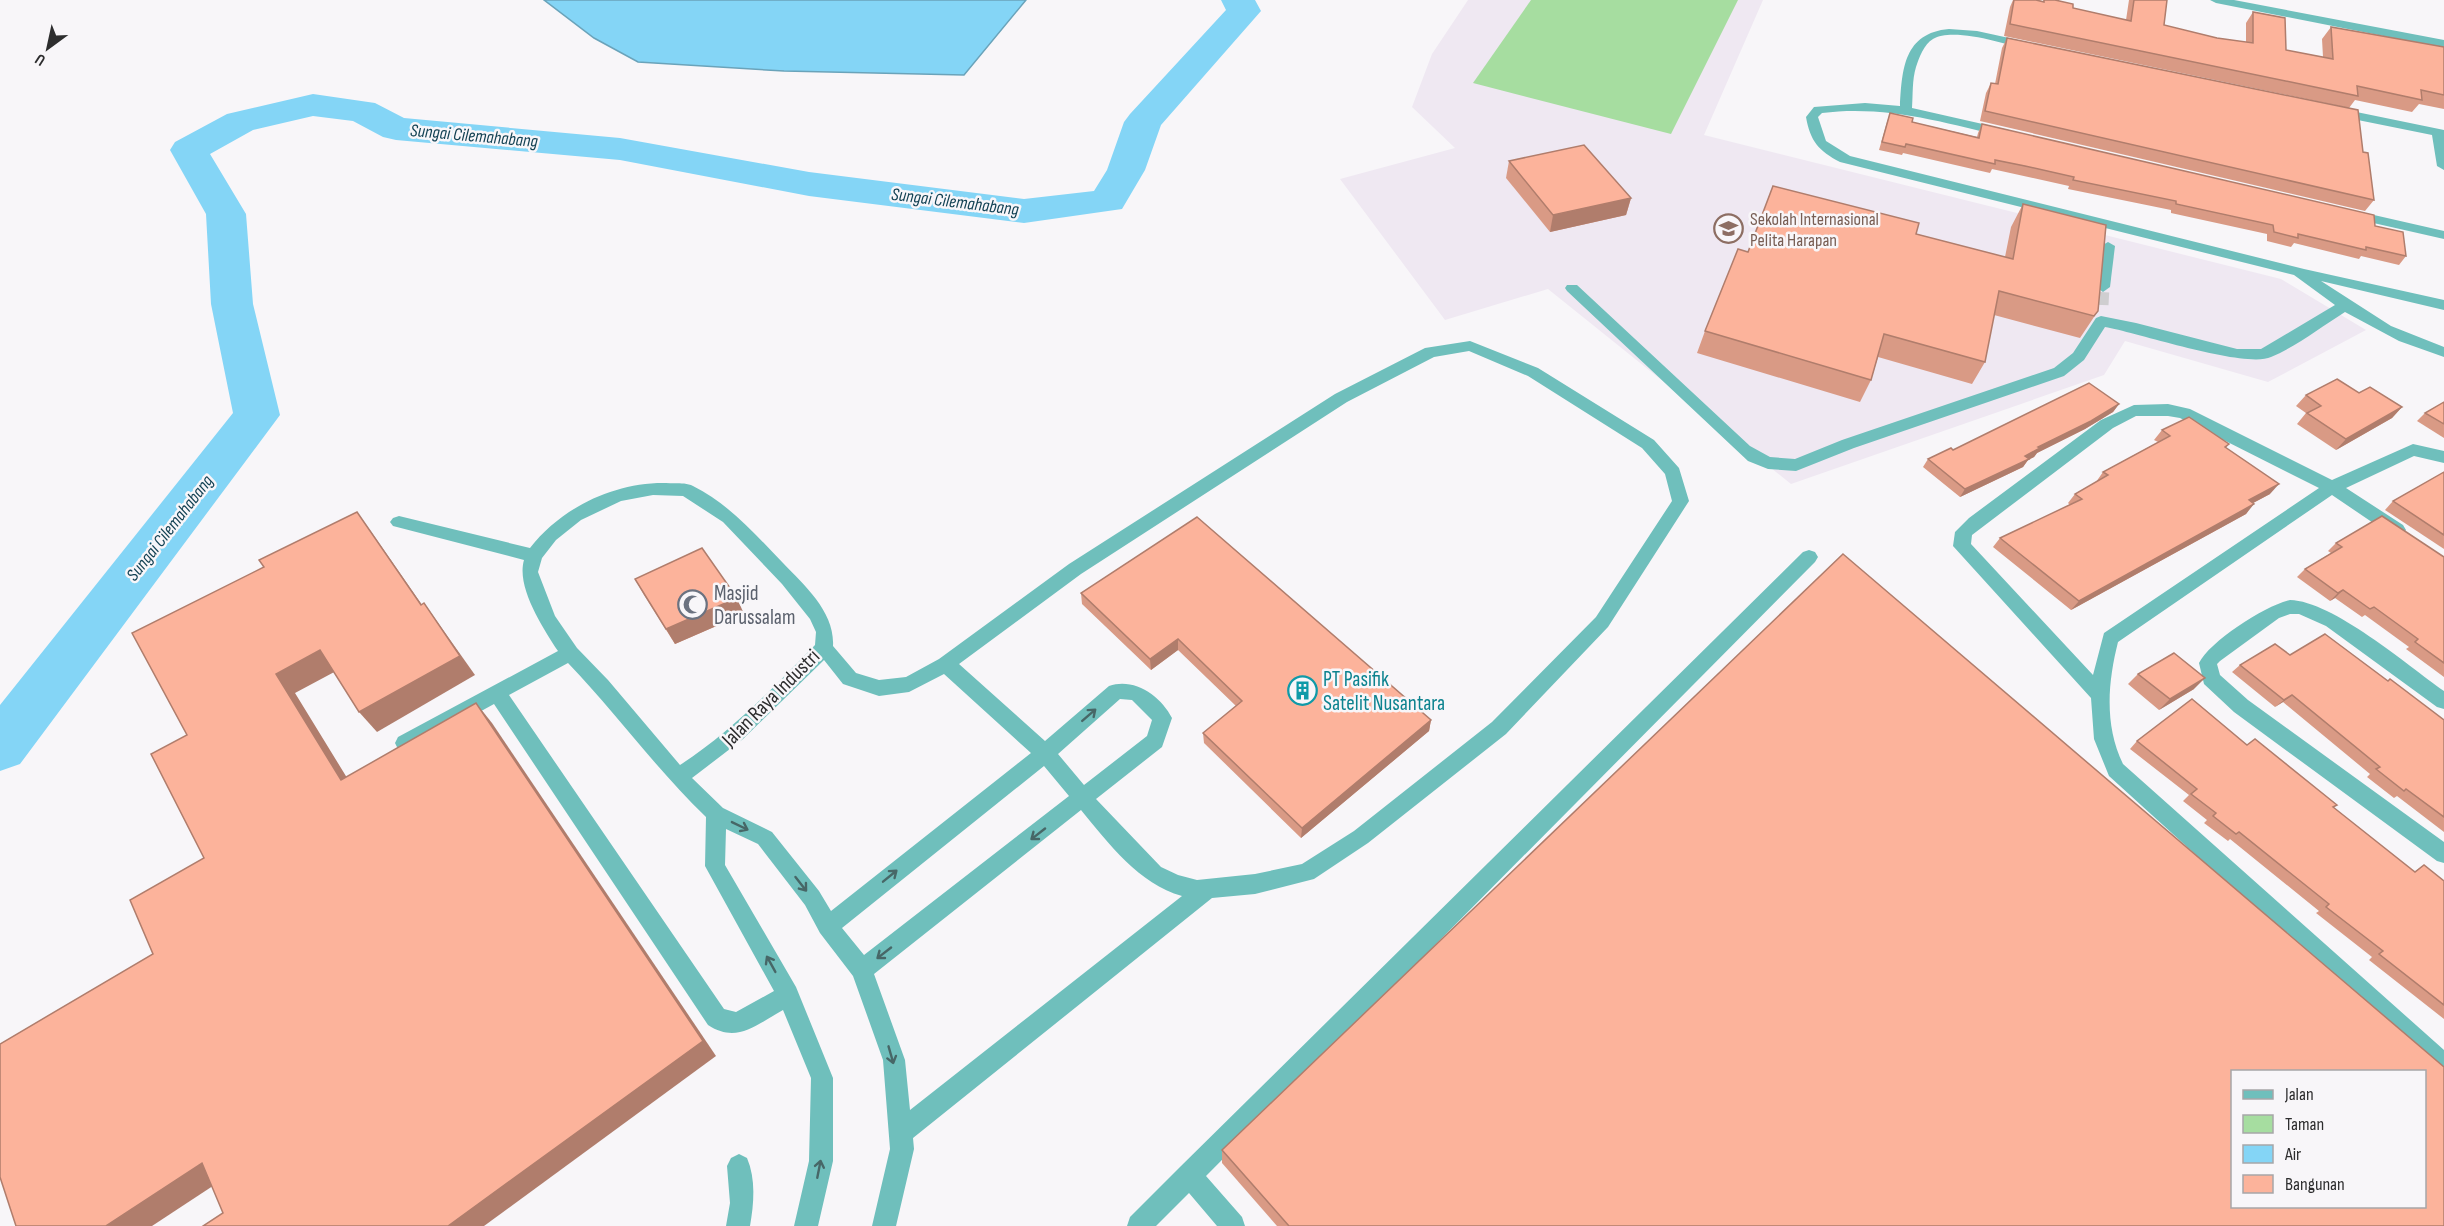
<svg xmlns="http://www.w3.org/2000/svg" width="2444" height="1226" font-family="'Sofia Sans Condensed',sans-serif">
<rect width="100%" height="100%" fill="#f8f6f9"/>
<path fill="#efe8f2" d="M1468 0H1763L1704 135 2281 279 2366 330 2268 382 2125 341 2104 375 1791 484 1548 289 1445 320 1340 179 1455 148 1412 107 1432 54Z"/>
<path fill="#a6dda0" d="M1531 0H1738L1671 134 1473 83Z"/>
<path fill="#84d5f6" stroke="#6aa3ba" stroke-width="1.5" d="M544 0H1026L964 75 784 71 638 62 594 38Z"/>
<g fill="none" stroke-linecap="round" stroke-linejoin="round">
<path fill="#84d5f6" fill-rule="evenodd" d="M1221 0H1255L1261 11 1161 125 1145 170 1122 209 1024 223 809 196 620 160 396 140 383 137 353 121 313 116 253 130 210 154 246 214 253 304 280 415 20 764 0 771V705L233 413 211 304 206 214 170 150 175 142 227 114 313 94 375 103 404 118 620 138 809 172 1024 199 1094 191 1107 170 1124 122 1130 114 1226 10Z"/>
<path stroke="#cfced0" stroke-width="13" stroke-dasharray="13 7" stroke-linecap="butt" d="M2102 305 2103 287"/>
<g fill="#6fbfbc" fill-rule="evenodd">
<path d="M2210 0H2234L2444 40V48L2216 3Z"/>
<path d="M1949 29 1977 31 2032 43 2034 46 2028 50C2006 44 1953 27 1933 39 1924 44 1919 58 1916 67 1912 80 1913 95 1912 108L2009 130 2010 133 2009 136 2004 137C1944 122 1884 105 1822 113L1818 117 1826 141 1850 156 2304 269 2444 300V310L2321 281 2391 326 2444 347V357L2399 341 2345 312C2321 327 2297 346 2271 357 2246 369 2139 333 2105 327L2084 360 2064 376 1854 448 1796 471 1768 469 1748 461 1567 291 1565 288 1567 285H1577L1750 446 1770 457 1795 459 1842 440 2054 368 2073 353 2096 318 2101 316 2136 323 2237 349H2261L2335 305 2294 275 1840 162C1819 151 1810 141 1806 117L1814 107 1865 103 1900 106C1902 69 1904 33 1949 29Z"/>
<path d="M2337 108 2444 130V170L2437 166 2432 135 2333 115 2331 112Z"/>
<path d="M2352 210 2444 231V239L2347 217 2345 214Z"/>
<path d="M2108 242 2115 246 2110 287 2103 292 2096 287 2101 246Z"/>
<path d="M1470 341 1538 368 1654 440 1679 468 1689 501 1608 627 1506 734 1368 843 1314 879 1255 894 1212 898 913 1138 914 1149 896 1226H872L890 1149 883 1060 853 976 820 933 805 905 758 844 726 829 725 865 796 987 833 1078V1161L818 1226H794L809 1161 811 1078 783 1010C756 1025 737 1044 708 1025L494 704 412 749 405 751 398 749 395 743 398 737 558 651C543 628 516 587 524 560L393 526 390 522 393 518 399 516 530 548C561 508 614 482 666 483 674 484 685 482 693 486 729 504 755 534 783 563 805 586 835 612 833 646L856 673 879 680 906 677 939 659 1069 564 1335 394 1425 348ZM1469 351 1528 376 1642 448 1665 474 1672 501 1596 617 1492 722 1354 831 1302 864 1255 874 1197 880 1178 875 1161 867 1096 799 1162 747 1172 718C1161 696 1134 677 1109 686L1045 741 959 664 1081 574 1347 402 1434 357ZM653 495 683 496 723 522 782 584 810 619 816 632 815 645C773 688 731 732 680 765L608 680 577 648 555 616 538 572 542 558 556 540 581 520 621 501ZM824 660 843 684 879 696 909 692 944 674 1031 753 831 911 819 891 772 832 723 808 692 778 743 739ZM568 663C616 713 656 769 706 817L705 866 774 991 736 1012 724 1009 509 695ZM1120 699 1132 700 1152 720 1147 736 1084 785 1058 754ZM1044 766 1069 796 864 955 842 928ZM1081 810C1109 844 1139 884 1182 896L910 1110 905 1060 874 974Z"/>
<path d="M2168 404 2190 409 2332 480 2413 444 2444 451V463L2414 456 2346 488 2403 525 2406 530 2403 535 2397 536 2391 535 2332 495 2118 642C2108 682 2104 725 2123 764L2444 1050V1076L2436 1073 2109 776 2094 739 2091 698 1953 546 1955 532 1969 518 2101 420 2134 405ZM2136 416H2168L2180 418 2319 488 2104 633 2093 675 1971 544 1972 535 2113 428Z"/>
<path d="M1809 550 1815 552 1818 557 1815 562 1206 1176 1242 1217 1245 1226H1217L1189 1193 1156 1226H1127L1130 1217 1181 1166 1803 552Z"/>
<path d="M2290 600C2333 601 2407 665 2444 691V709L2437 707 2326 626 2299 614H2290L2279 618 2220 661 2217 664 2220 675 2248 700 2444 842V863L2437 861 2234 712 2204 684 2199 663C2210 641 2266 605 2290 600Z"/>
<path d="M739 1154 747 1158C756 1179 754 1204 750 1226H726L730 1203 727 1166 731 1158Z"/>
</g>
</g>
<g fill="#d99a85">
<path d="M2013 0H2036L2043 1 2044 0H2055L2073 8 2126 20 2129 0H2167L2164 25 2217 38 2246 42V23L2253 12 2286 50 2323 57 2322 39 2331 27 2444 47V109L2419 104 2412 112 2355 100 2349 108 2004 36 2010 7Z"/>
<path d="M2007 38 2363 152 2374 200 2365 211 1980 121 1986 93 1991 83 1995 84 2002 48Z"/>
<path d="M1890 113 1912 122 1977 137 1978 133 1982 124 2375 226 2406 256 2399 265 2361 256 2359 259 2294 243 2291 247 2267 241V234L2171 213V210L2068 189 2069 186 1992 169 1990 173 1903 153 1902 155 1879 150 1887 122Z"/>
<path d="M1509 161 1631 198 1626 215 1550 232 1506 178Z"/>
<path d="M2023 204 2098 311 2080 338 1994 315 1985 362 1972 384 1878 357 1871 380 1860 402 1697 353 1705 331 1748 252 1916 234 2005 257 2011 227Z"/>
<path d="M2359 393 2402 407 2392 418 2336 450 2297 424 2306 413 2296 406 2306 395Z"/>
<path d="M2444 402V438L2417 421 2425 413Z"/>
<path d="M2119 404 2113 412 2085 429 2037 453 2034 457 2028 460 2023 467 1960 497 1923 467 1928 459 1953 450Z"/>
<path d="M2162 430 2229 444 2226 448 2270 494 2253 503 2246 514 2071 610 1993 547 2000 538 2070 505 2068 503 2075 494 2096 482 2103 472 2158 442 2154 440Z"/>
<path d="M2444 472V549L2385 510 2393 501Z"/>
<path d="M2336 543 2444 557V677L2406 649 2409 647 2365 615 2362 617 2335 598 2330 601 2297 577 2305 569 2331 553 2328 551Z"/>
<path d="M635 579 744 614 675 644 644 595Z"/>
<path d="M1081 593 1431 720 1429 731 1301 838 1204 743 1203 733 1236 706 1178 650 1151 670 1082 604Z"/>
<path d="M2290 655 2388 681 2444 720V832L2397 796 2394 798 2367 777 2370 774 2283 702 2275 707 2232 672 2240 665Z"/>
<path d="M2138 674 2194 689 2159 710 2128 684Z"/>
<path d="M2137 741 2247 745 2333 807 2414 872 2424 865 2444 881V1019L2369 960 2372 957 2316 913 2319 911 2230 839 2228 841 2204 823 2207 820 2183 801 2189 795 2130 749Z"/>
<path d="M1222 1150 2444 1226H1277L1222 1163Z"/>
</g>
<g fill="#b07d6c">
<path d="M1631 198 1626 215 1550 232 1553 215Z"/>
<path d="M2119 404 2113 412 2085 429 2037 453 2034 457 2028 460 2023 467 1960 497 1965 489 2025 456 2038 447Z"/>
<path d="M2402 407 2392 418 2336 450 2346 439Z"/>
<path d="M2279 484 2270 494 2240 510 2249 500Z"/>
<path d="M2254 504 2246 514 2071 610 2079 601Z"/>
<path d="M357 512 372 533 436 625 421 605Z"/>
<path d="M2343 590 2335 598 2330 601 2338 593Z"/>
<path d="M737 598 744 614 675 644 666 629Z"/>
<path d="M424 603 475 675 377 732 359 712Z"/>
<path d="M1178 639V650L1151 670 1150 659Z"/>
<path d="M320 650 338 670 295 693 360 799 341 780 276 674Z"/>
<path d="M2205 678 2194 689 2159 710 2170 699Z"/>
<path d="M2292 695 2283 702 2275 707 2284 700Z"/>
<path d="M476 703 492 723 716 1056 484 1226H448Z"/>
<path d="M1431 720 1429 731 1301 838 1302 828Z"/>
<path d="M202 1163 228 1176 152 1226H106Z"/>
</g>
<g fill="#fcb39b" stroke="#b07d6c" stroke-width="1.5" fill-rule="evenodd">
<path d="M2014 0H2036L2044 2V0H2055L2073 4V8L2131 21 2134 0H2167L2164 25 2217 38 2253 43V12L2285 18 2286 50 2333 59 2331 27 2444 47V95L2421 90 2422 100 2357 86 2358 96 2010 24Z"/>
<path d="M2007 38 2358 110 2363 152 2368 153 2374 200 1985 111 1991 83 1998 84Z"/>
<path d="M1890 113 1913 118 1912 122 1979 138 1982 124 2374 215 2375 226 2403 232 2406 256 2366 247V250L2298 234V238L2274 232 2273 225 2176 204V201L2073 180 2074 177 2025 166 1995 160V164L1906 144 1905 147 1882 142Z"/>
<path d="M1584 145 1631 198 1553 215 1509 161Z"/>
<path d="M1773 186 1919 223 1916 234 2013 259 2023 204 2106 225 2098 311 2094 316 1999 291 1985 362 1884 334 1871 380 1705 331 1738 249 1748 252Z"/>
<path d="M2337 379 2359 393 2370 387 2402 407 2346 439 2307 413 2321 406 2306 395Z"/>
<path d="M2089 383 2119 404 2091 421 2038 447 2040 448 2025 456 2029 459 1965 489 1928 459 1951 448 1953 450Z"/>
<path d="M2444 402V424L2425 413Z"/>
<path d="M2189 417 2229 444 2225 447 2279 484 2249 500 2254 504 2079 601 2000 538 2082 499 2075 494 2108 475 2103 472 2170 436 2162 430Z"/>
<path d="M2444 472V535L2393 501Z"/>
<path d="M357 512 421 605 424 603 460 656 359 712 320 650 276 674 341 780 476 703 703 1041 448 1226H203L223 1213 202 1163 106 1226H16L0 1177V1044L153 954 130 900 204 858 151 754 187 735 132 633 264 567 259 560Z"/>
<path d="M2382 516 2444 557V663L2415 642 2418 639 2374 607 2370 609 2343 590 2338 593 2305 569 2342 547 2336 543Z"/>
<path d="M1197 517 1431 720 1302 828 1203 733 1242 701 1178 639 1150 659 1081 593Z"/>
<path d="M702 548 737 598 666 629 635 579Z"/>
<path d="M1843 554 2444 1067V1226H1289L1222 1150ZM2232 1071H2424V1206H2232Z"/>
<path d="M2325 634 2388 681 2390 679 2444 720V817L2406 789 2404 791 2376 769 2380 767 2292 695 2284 700 2240 665 2275 644 2290 655Z"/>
<path d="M2174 653 2205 678 2170 699 2138 674Z"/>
<path d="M2192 699 2247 745 2255 739 2337 805 2333 807 2415 872 2424 865 2444 881V1005L2379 954 2383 951 2326 907 2329 904 2239 832 2236 834 2213 816 2216 813 2191 794 2197 789 2137 741Z"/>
</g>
<defs><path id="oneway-shaft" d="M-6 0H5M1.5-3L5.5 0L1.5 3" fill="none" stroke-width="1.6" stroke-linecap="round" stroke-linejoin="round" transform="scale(1.5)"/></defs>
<g stroke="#476767">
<use href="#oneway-shaft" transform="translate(1089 715) rotate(-41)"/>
<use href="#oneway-shaft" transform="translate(740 826) rotate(26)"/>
<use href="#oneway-shaft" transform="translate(1038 834) rotate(142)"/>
<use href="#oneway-shaft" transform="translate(890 876) rotate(-39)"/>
<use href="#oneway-shaft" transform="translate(801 884) rotate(52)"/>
<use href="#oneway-shaft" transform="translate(884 953) rotate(142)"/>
<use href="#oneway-shaft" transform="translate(771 964) rotate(-119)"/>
<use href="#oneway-shaft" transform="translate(891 1055) rotate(74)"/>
<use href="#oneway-shaft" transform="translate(819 1169) rotate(-79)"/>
</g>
<defs>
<symbol id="school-ring" viewBox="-11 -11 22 22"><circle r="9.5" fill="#f8f6f9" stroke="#8d6e63" stroke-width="1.5"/><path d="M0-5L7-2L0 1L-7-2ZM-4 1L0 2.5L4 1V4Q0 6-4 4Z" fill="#8d6e63"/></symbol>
<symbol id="mosque-ring" viewBox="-11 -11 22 22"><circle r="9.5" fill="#f8f6f9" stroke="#6b7280" stroke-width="1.5"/><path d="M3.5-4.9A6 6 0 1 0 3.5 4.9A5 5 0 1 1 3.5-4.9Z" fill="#6b7280"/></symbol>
<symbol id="building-ring" viewBox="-11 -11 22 22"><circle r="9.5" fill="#f8f6f9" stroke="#0f9aa8" stroke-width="1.5"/><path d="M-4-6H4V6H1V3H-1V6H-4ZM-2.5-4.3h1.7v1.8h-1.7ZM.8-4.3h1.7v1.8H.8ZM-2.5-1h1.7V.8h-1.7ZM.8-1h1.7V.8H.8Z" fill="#0f9aa8"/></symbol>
</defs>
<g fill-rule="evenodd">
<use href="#school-ring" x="1712" y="212" width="33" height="33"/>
<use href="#mosque-ring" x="676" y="588" width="33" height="33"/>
<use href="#building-ring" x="1286" y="674" width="33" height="33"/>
</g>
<g text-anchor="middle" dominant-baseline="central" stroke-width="5" stroke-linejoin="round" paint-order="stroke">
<g font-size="18" font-style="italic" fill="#134254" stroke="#f8f6f9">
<text transform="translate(474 136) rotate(5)">Sungai Cilemahabang</text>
<text transform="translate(955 202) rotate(7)">Sungai Cilemahabang</text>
<text transform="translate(170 528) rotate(-52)">Sungai Cilemahabang</text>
</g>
<g font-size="18" fill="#785e54" stroke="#f8f6f9" text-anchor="start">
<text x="1750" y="219">Sekolah Internasional<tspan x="1750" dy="21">Pelita Harapan</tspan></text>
</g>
<g font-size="21" fill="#5b616d" stroke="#f8f6f9" text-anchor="start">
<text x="714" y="593">Masjid<tspan x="714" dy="24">Darussalam</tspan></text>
</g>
<g font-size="21" fill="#0d838f" stroke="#f8f6f9" text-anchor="start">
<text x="1323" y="679">PT Pasifik<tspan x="1323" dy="24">Satelit Nusantara</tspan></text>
</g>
<g font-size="21" fill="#2d2d2e" stroke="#f8f6f9">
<text transform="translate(771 698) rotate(-45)">Jalan Raya Industri</text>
</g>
</g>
<rect x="2231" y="1070" width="195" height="138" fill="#f8f6f9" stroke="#a7a6a8" stroke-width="1.5"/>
<rect x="2243" y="1090" width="30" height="9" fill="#6fbfbc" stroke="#a7a6a8" stroke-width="1.5"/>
<text x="2285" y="1100" font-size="18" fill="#2d2d2e">Jalan</text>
<rect x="2243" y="1115" width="30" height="18" fill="#a6dda0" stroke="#a7a6a8" stroke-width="1.5"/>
<text x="2285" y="1130" font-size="18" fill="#2d2d2e">Taman</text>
<rect x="2243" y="1145" width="30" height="18" fill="#84d5f6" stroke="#a7a6a8" stroke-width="1.5"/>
<text x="2285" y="1160" font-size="18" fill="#2d2d2e">Air</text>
<rect x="2243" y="1175" width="30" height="18" fill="#fcb39b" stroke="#a7a6a8" stroke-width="1.5"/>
<text x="2285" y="1190" font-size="18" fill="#2d2d2e">Bangunan</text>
<g transform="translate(48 48) rotate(213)" stroke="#f8f6f9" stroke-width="4.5" paint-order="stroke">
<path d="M0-4.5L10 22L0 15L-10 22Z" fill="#2d2d2e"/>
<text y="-9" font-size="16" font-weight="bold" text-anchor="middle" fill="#2d2d2e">U</text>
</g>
</svg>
